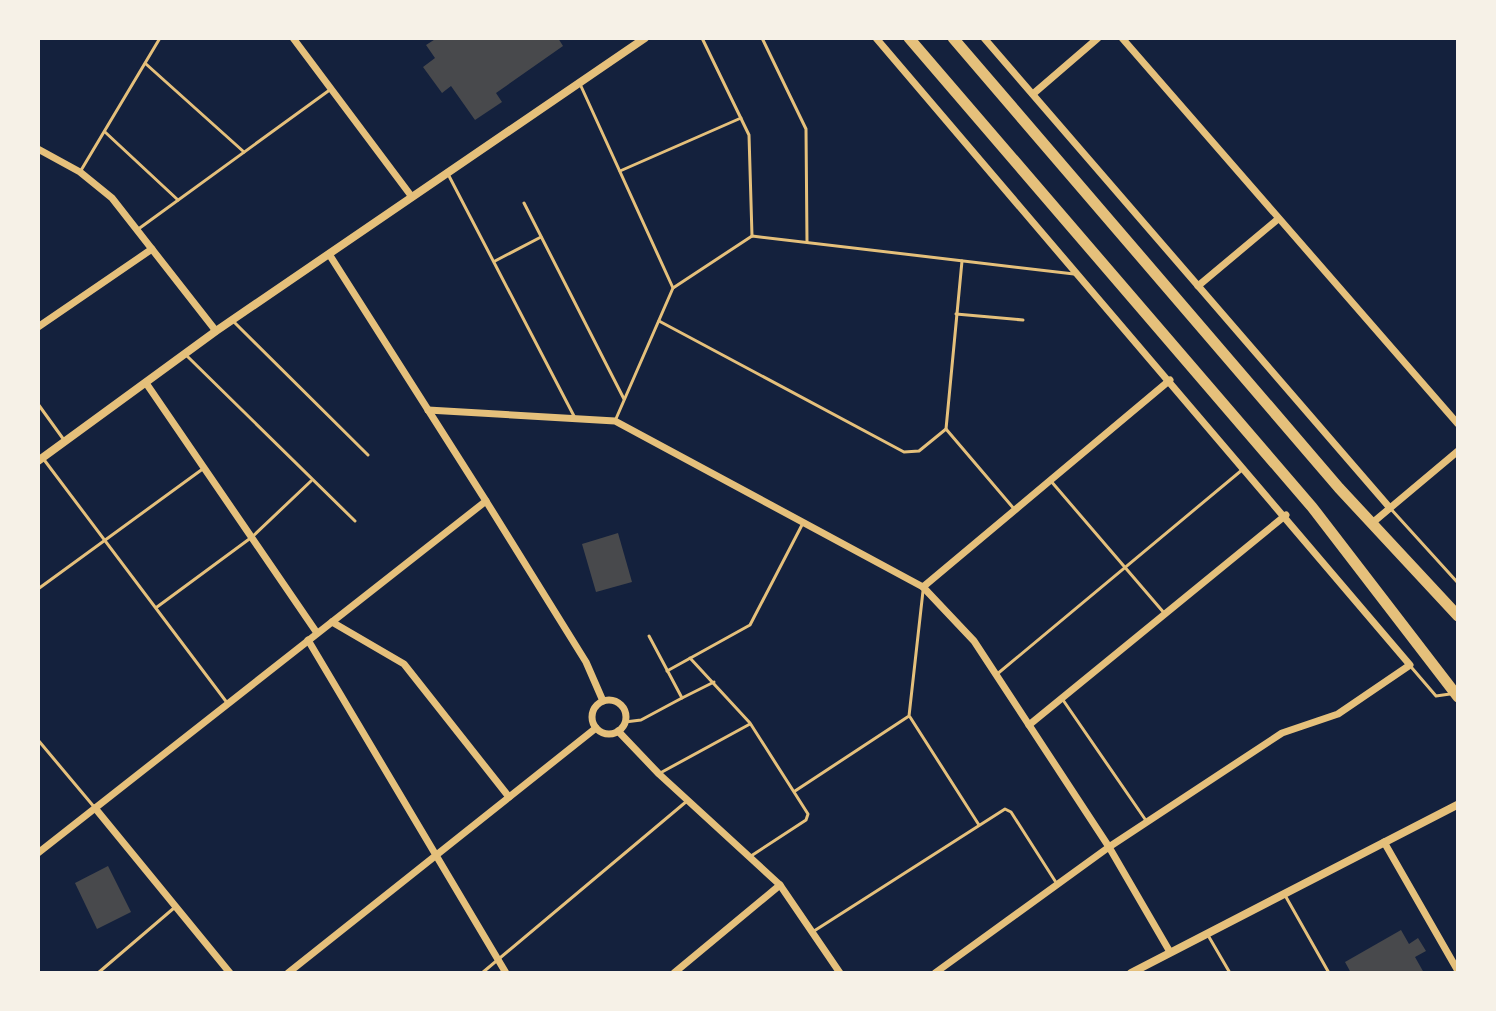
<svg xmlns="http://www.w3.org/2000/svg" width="1496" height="1011" font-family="Commissioner,sans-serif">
<rect width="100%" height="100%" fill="#14213d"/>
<g fill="#48494c">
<path d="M437 38H558L563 46 496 93 502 102 475 120 451 86 442 93 423 67 435 58 426 45Z"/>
<path d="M618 533 632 582 596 592 582 544Z"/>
<path d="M108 866 131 912 97 929 75 883Z"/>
<path d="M1401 930 1409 944 1418 938 1426 951 1415 957 1424 973H1351L1345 962Z"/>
</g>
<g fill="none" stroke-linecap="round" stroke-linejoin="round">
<g stroke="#e5c07b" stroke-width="3">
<path d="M702 38 749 135 752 236"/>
<path d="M762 38 806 129 807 242"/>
<path d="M146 64 244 152"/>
<path d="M580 84 673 288"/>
<path d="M105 132 178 200"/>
<path d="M620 171 741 118"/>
<path d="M80 172 160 38"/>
<path d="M449 176 575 418"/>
<path d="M524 203 624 399"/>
<path d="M137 230 331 89"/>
<path d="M495 261 541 237"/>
<path d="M962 261 946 429 1015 510"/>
<path d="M956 314 1023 320"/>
<path d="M232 320 368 455"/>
<path d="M659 321 904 452 919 451 946 429"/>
<path d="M187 356 355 521"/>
<path d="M38 404 64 440"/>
<path d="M615 421 673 288 752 236 1074 274"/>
<path d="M45 461 228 704"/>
<path d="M1050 480 1165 614"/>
<path d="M1390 508 1458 583"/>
<path d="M38 589 204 468"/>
<path d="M157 607 252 537 311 481"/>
<path d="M690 658 750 723 808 814 806 820 751 856"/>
<path d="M1412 668 1436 696 1450 694"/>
<path d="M667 671 750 625 803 523"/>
<path d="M996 675 1242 470"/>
<path d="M682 698 714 682"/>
<path d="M1063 700 1147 822"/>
<path d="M910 717 979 825"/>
<path d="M625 722 641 720 682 698 649 636"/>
<path d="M38 740 95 808"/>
<path d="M662 772 750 724"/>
<path d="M795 791 909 716 923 591"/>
<path d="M1286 897 1329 973"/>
<path d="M814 931 1005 809 1011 812 1057 884"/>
<path d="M1209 937 1230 973"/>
<path d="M98 973 174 908"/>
<path d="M482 973 687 801"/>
</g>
<g stroke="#e5c07b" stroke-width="7">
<path d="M293 38 412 197"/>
<path d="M876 38 1410 665 1338 714 1282 733 1109 847 935 973"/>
<path d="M984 38 1390 508"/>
<path d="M1122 38 1458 424"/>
<path d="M1033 94 1098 38"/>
<path d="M38 149 80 172 112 198 216 331"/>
<path d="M1198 286 1278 219"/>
<path d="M38 327 152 249"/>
<path d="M146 383 317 633"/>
<path d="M428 410 615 421 923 587 1170 380"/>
<path d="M486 501 586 662 603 701"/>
<path d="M1371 524 1458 451"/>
<path d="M923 587 974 641 1109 847 1170 952"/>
<path d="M332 622 404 664 509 797"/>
<path d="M308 640 506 973"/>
<circle cx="609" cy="717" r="17"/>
<path d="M1029 725 1286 515"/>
<path d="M618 731 659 774 780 885 840 973"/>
<path d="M95 808 230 973"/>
<path d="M1384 842 1458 971"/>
<path d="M38 853 486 501 329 254"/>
<path d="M288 973 596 728"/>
<path d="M674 973 780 885"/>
</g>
<g stroke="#e5c07b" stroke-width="8">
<path d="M38 461 216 331 645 38"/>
<path d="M1131 973 1457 805"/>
</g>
<g stroke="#e5c07b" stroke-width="11">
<path d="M909 38 1312 507 1458 697"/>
<path d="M953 38 1339 488 1458 616"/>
</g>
</g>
<rect width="1496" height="1011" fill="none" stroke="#f6f1e7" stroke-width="80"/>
</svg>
